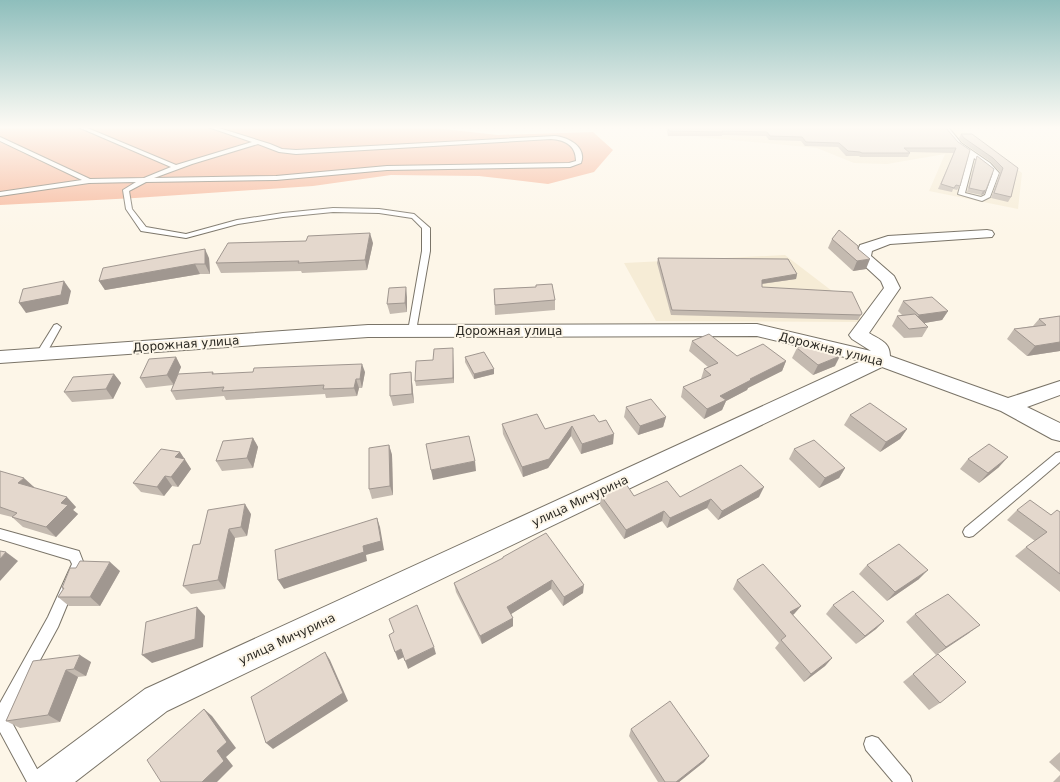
<svg xmlns="http://www.w3.org/2000/svg" width="1060" height="782" font-family="'DejaVu Sans',sans-serif">
<rect width="100%" height="100%" fill="#fdf6e8"/>
<g fill="#f6ecd6">
<path d="M694 127H959L1022 173 1018 209 929 191 945 154 887 164 854 163 817 148 699 137Z"/>
<path d="M785 255 836 294 854 296 862 322 656 321 624 263Z"/>
</g>
<path fill="#f6b598" d="M0 127H426L498 135 593 132 613 150 594 172 548 184 479 176 391 175 313 186 135 198 0 205Z"/>
<g fill="none" stroke-linecap="round" stroke-linejoin="round">
<defs>
<g id="service">
<path d="M78 127H85L176 165 252 142 208 127H216L270 144 282 149 296 150 555 136C568 137 587 147 581 163L570 167 387 170 276 180 146 182 129 191 132 209 146 227 186 234 237 220 283 213 333 208 379 209 414 214 430 228V251L416 331 412 334 408 331 422 251V228L412 218 379 213 333 212 283 217 238 224 186 238 141 231 126 209 123 190 136 182 89 183 0 196V192L82 180 0 141V137L90 179 144 178 171 167ZM551 139C565 140 576 145 576 161L569 163 387 166 276 176 154 178 192 164 258 144 279 152 296 154Z"/>
<path d="M942 127H948L961 143 990 163 999 173 990 197 982 201 958 194 969 154 957 145ZM974 158 993 173 985 195 981 197 965 193Z"/>
<path d="M57 324 61 327 46 354 44 356H38L36 354 54 325Z"/>
<path d="M1060 452V462L973 536 969 537 965 536 963 532 965 528 1056 453Z"/>
<path d="M0 529 79 551 84 564 58 627 9 717 44 782H27L0 732V703L48 617 72 564 70 560 0 539Z"/>
<path d="M872 736 878 738 910 776 912 782H893L866 750 864 744 866 738Z"/>
</g>
<path id="minor" d="M987 230 992 231 994 234 992 237 890 244 872 251 871 256 894 276 900 288 869 333C880 340 890 342 890 356L1008 398 1060 381V395L1027 407 1060 423V441L1052 439 1001 411 882 367 167 711 75 782H31L36 770 145 689 861 361 757 336 368 337 0 363V351L368 325 757 324 871 351 852 339 849 335 884 288 881 281 855 257 860 245 888 236Z"/>
</defs>
<use href="#service" stroke="#7a7468" stroke-width="2"/>
<use href="#minor" stroke="#7a7468" stroke-width="2"/>
<use href="#service" fill="#fff" fill-rule="evenodd"/>
<use href="#minor" fill="#fff" fill-rule="evenodd"/>
</g>
<g fill="#c4bab0">
<path d="M666 127H945L958 142 960 186 957 190 953 189 952 192 938 189 954 153 909 152 910 153 908 157H860L859 156H846L838 147 805 146 801 141 769 140 766 136 722 135V136H668Z"/>
<path d="M961 134 1018 168 1011 197 1008 202 991 198 1000 172 991 162 962 142 959 138Z"/>
<path d="M977 156 984 194 981 195 967 192 975 161Z"/>
<path d="M832 239 858 249 866 269 853 271 828 248Z"/>
<path d="M306 241 373 243 367 270 302 273 301 271 221 273 216 263Z"/>
<path d="M209 258 210 274H200L105 290 99 281Z"/>
<path d="M658 258 797 274 796 279 762 284V287L862 313 858 320 671 315 657 263Z"/>
<path d="M536 287 555 300V310L495 315 494 289Z"/>
<path d="M407 297V312L390 314 387 304Z"/>
<path d="M903 301 948 311 942 320 924 323 928 327 922 337 904 338 892 326 897 316 902 315 898 311Z"/>
<path d="M1060 316V351L1027 356 1007 339 1014 329 1033 326 1039 319Z"/>
<path d="M692 341 737 356 786 361 782 371 748 388 747 390 726 401 722 410 704 419 681 397 683 387 701 379 704 369 708 367 689 351Z"/>
<path d="M797 348 835 366 813 375 792 358Z"/>
<path d="M453 353 454 383 416 386 415 381 433 360Z"/>
<path d="M176 357 181 367 177 376 213 372 214 374 365 372 362 388H359L357 396 326 398 325 394 226 400 224 396 176 400 171 391 173 385 146 388 140 378Z"/>
<path d="M465 357 494 369V374L474 379 465 362Z"/>
<path d="M411 372 412 382 414 403 393 406 390 396Z"/>
<path d="M114 374 121 383 113 399 72 402 64 392Z"/>
<path d="M626 407 666 417 663 427 638 435 624 417Z"/>
<path d="M594 415 613 444 581 454 571 436 548 468 523 477 503 434 502 424 545 429Z"/>
<path d="M850 415 907 429 900 439 880 452 844 425Z"/>
<path d="M253 438 258 447 253 468 222 471 216 461Z"/>
<path d="M389 445 392 455 393 495 372 499 369 489Z"/>
<path d="M794 449 845 468 839 478 819 488 789 459Z"/>
<path d="M180 452 191 469 178 487 172 486 164 496 141 492 133 483Z"/>
<path d="M968 459 999 467 979 483 960 469Z"/>
<path d="M0 471 34 487V488L76 507 73 510 78 514 56 537 23 527 12 517 0 514Z"/>
<path d="M601 496H634L680 497H759L718 520 707 508 667 528 662 521 624 539 600 505Z"/>
<path d="M1017 510 1051 515 1060 512V592L1015 556 1026 547 1035 541 1007 520Z"/>
<path d="M251 514 247 536 235 538 225 589 191 594 183 586 200 544Z"/>
<path d="M503 557 583 593 563 606 551 589 511 614 513 626 482 644 456 592 454 583 503 559Z"/>
<path d="M867 565 919 579 887 601 859 574Z"/>
<path d="M120 571 100 606H69L58 597 63 589 62 588Z"/>
<path d="M737 580 801 606 794 614 793 615 832 658 825 666 804 682 775 648 779 643 733 589Z"/>
<path d="M833 605 884 621 876 629 856 644 826 614Z"/>
<path d="M915 614 969 633 936 655 906 622Z"/>
<path d="M938 654 940 703 929 710 903 682Z"/>
<path d="M33 661 91 662 86 676 78 677 60 722 20 728 6 721Z"/>
<path d="M631 729 709 756 704 762 679 782H658L629 736Z"/>
<path d="M1060 752V772L1049 762Z"/>
<path d="M1060 775V782H1053Z"/>
</g>
<g fill="#a09790">
<path d="M986 190 984 194 981 195 983 191Z"/>
<path d="M370 233 373 243 367 270 365 260Z"/>
<path d="M205 249 209 258 210 274 205 264Z"/>
<path d="M870 259 866 269 853 271 857 261Z"/>
<path d="M195 264 200 274 105 290 99 281Z"/>
<path d="M797 274 796 279 760 284 762 280Z"/>
<path d="M64 281 71 291 68 304 26 313 19 303Z"/>
<path d="M406 287 407 297V312L405 303Z"/>
<path d="M948 311 942 320 913 325 919 315Z"/>
<path d="M1060 342V351L1027 356 1035 346Z"/>
<path d="M453 348V353L454 383 453 378Z"/>
<path d="M840 356 835 366 813 375 818 365Z"/>
<path d="M176 357 181 367 174 385 167 375Z"/>
<path d="M786 361 782 371 748 388 747 390 726 401 722 410 704 419 707 409 720 396 750 379Z"/>
<path d="M362 364 365 372 362 388 360 379Z"/>
<path d="M494 369V374L474 379V374Z"/>
<path d="M411 372 412 382 414 403 412 394Z"/>
<path d="M114 374 121 383 113 399 106 389Z"/>
<path d="M356 379 359 388 357 396 354 388Z"/>
<path d="M666 417 663 427 638 435 640 426Z"/>
<path d="M572 426 571 436 548 468 523 477 522 467Z"/>
<path d="M907 429 900 439 880 452 886 442Z"/>
<path d="M614 434 613 444 581 454 582 444Z"/>
<path d="M253 438 258 447 253 468 247 458Z"/>
<path d="M389 445 392 455 393 495 390 486Z"/>
<path d="M180 452 191 469 178 487 171 477 175 457Z"/>
<path d="M1008 457 999 467 979 483 988 473Z"/>
<path d="M475 461 476 471 433 480 431 470Z"/>
<path d="M845 468 839 478 819 488 825 478Z"/>
<path d="M165 476 172 486 164 496 157 487Z"/>
<path d="M24 478 34 487 28 493 18 483Z"/>
<path d="M764 487 759 497 718 520 722 511Z"/>
<path d="M67 497 76 507 73 510 78 514 56 537 46 527 61 503Z"/>
<path d="M711 499 707 508 667 528 670 518Z"/>
<path d="M245 504 251 514 247 536 241 527Z"/>
<path d="M664 511 662 521 624 539 626 530Z"/>
<path d="M377 518 380 527 384 550 366 555 367 561 284 589 278 580 363 546Z"/>
<path d="M229 529 235 538 225 589 218 580Z"/>
<path d="M6 552 18 561 0 581V559Z"/>
<path d="M110 562 120 571 100 606 90 597Z"/>
<path d="M928 570 919 579 887 601 895 592Z"/>
<path d="M552 580 551 589 508 616 507 607Z"/>
<path d="M584 585 583 593 563 606 564 597Z"/>
<path d="M801 606 794 614 784 621 790 612Z"/>
<path d="M197 607 205 616 203 647 152 663 142 655Z"/>
<path d="M513 618V626L482 644 480 636Z"/>
<path d="M884 621 876 629 856 644 865 636Z"/>
<path d="M980 625 969 633 936 655 946 647Z"/>
<path d="M434 647 436 654 408 669 405 661Z"/>
<path d="M401 649 404 657 398 660 395 652Z"/>
<path d="M325 652 330 660 348 701 273 749 266 743Z"/>
<path d="M80 655 91 662 86 676 74 669Z"/>
<path d="M832 658 825 666 804 682 811 674Z"/>
<path d="M66 670 78 677 60 722 48 715Z"/>
<path d="M204 709 212 716 236 748 226 757 233 766 217 782H202L217 751Z"/>
<path d="M709 756 704 762 679 782H676Z"/>
</g>
<g fill="#e4d8cd" stroke="#a09790">
<path d="M668 127H945L958 142 970 150 960 186 956 185 954 188 941 184 956 148H904L910 153H862L860 152 848 151 839 143 806 142 802 137 770 136 767 132 722 131 723 132 669 131Z"/>
<path d="M961 134H972L1018 168 1011 197 994 193 1003 168 993 158 964 138Z"/>
<path d="M977 156 994 169 986 190 983 191 969 188Z"/>
<path d="M839 230 858 246V249L870 259 857 261 832 239Z"/>
<path d="M370 233 365 260 298 263 299 261 216 263 228 243 306 241 308 236Z"/>
<path d="M205 249V264H195L99 281 103 268Z"/>
<path d="M658 258 788 259 797 274 762 280V287L852 292 862 313 861 315 672 310Z"/>
<path d="M64 281 61 295 19 303 23 289Z"/>
<path d="M552 284 555 300 495 305 494 289 536 287V285Z"/>
<path d="M406 287 405 303 387 304 389 288Z"/>
<path d="M932 297 948 311 919 315 903 301Z"/>
<path d="M915 314 928 327 909 329 897 316Z"/>
<path d="M1060 316V342L1035 346 1014 329 1046 325 1039 319Z"/>
<path d="M709 334 737 356 763 344 786 361 750 379 751 380 720 396 726 400 707 409 683 387 711 375 704 369 718 363 692 341Z"/>
<path d="M815 341 821 342 840 356 818 365 797 348Z"/>
<path d="M453 348V378L415 381 416 361 433 360 434 349Z"/>
<path d="M484 352 494 369 474 374 465 357Z"/>
<path d="M176 357 167 375 140 378 149 359Z"/>
<path d="M362 364 360 379H356L354 388 323 389 324 385 222 391 224 387 171 391 178 374 213 372 212 374 253 372 254 368Z"/>
<path d="M411 372 412 394 390 396V374Z"/>
<path d="M114 374 106 389 64 392 73 377Z"/>
<path d="M651 399 666 417 640 426 626 407Z"/>
<path d="M870 403 907 429 886 442 850 415Z"/>
<path d="M537 414 545 429 594 415 599 422 606 420 614 434 582 444 572 426 549 459 522 467 502 424Z"/>
<path d="M469 436 475 461 431 470 426 444Z"/>
<path d="M253 438 247 458 216 461 223 441Z"/>
<path d="M814 440 845 468 825 478 794 449Z"/>
<path d="M989 444 1008 457 988 473 968 459Z"/>
<path d="M389 445 390 486 369 489V448Z"/>
<path d="M161 449 180 452 175 457 185 459 171 477 165 476 157 487 133 483Z"/>
<path d="M741 465 764 487 722 511 711 499 670 518 664 511 626 530 601 496 626 484 634 496 667 481 680 497Z"/>
<path d="M0 471 24 478 18 483 67 497 61 503 68 505 46 527 12 517 17 513 0 507Z"/>
<path d="M1030 500 1051 515 1057 510 1060 512V574L1026 547 1047 532 1017 510Z"/>
<path d="M245 504 241 527 229 529 218 580 183 586 193 545 200 544 208 510Z"/>
<path d="M377 518 381 541 363 546 364 552 278 580 275 550Z"/>
<path d="M546 533 584 585 564 597 552 580 507 607 513 618 480 636 454 583 503 558V557Z"/>
<path d="M899 544 928 570 895 592 867 565Z"/>
<path d="M0 551 6 552 0 559Z"/>
<path d="M80 561 110 562 90 597H58L64 588H62L70 568H76Z"/>
<path d="M763 564 801 606 790 612 832 658 811 674 781 640 786 636 737 580Z"/>
<path d="M853 591 884 621 865 636 833 605Z"/>
<path d="M948 594 980 625 946 647 915 614Z"/>
<path d="M417 605 434 647 405 661 401 649 395 652 389 635 394 632 389 619Z"/>
<path d="M197 607 195 639 142 655 146 622Z"/>
<path d="M325 652 343 693 266 743 251 697Z"/>
<path d="M938 654 966 682 940 703 913 674Z"/>
<path d="M80 655 74 669 66 670 48 715 6 721 33 661Z"/>
<path d="M670 701 709 756 676 782H665L631 729Z"/>
<path d="M204 709 227 742 217 751 224 761 202 782H161L147 760Z"/>
</g>
<linearGradient id="sky" x2="0" y2="1"><stop stop-color="#8ebebc"/><stop offset="0.54" stop-color="#fefbf5"/><stop offset="1" stop-color="#fefbf5" stop-opacity="0"/></linearGradient>
<rect width="1060" height="236" fill="url(#sky)"/>
<g text-anchor="middle" dominant-baseline="central" stroke-width="4" stroke-linejoin="round" paint-order="stroke">
<g font-size="12" fill="#2c2a24" stroke="#fdf6e8">
<text x="509" y="331">Дорожная улица</text>
<text transform="translate(186 344) rotate(-4)">Дорожная улица</text>
<text transform="translate(831 349) rotate(14)">Дорожная улица</text>
<text transform="translate(580 501) rotate(-25)">улица Мичурина</text>
<text transform="translate(287 639) rotate(-25)">улица Мичурина</text>
</g>
</g>
</svg>
